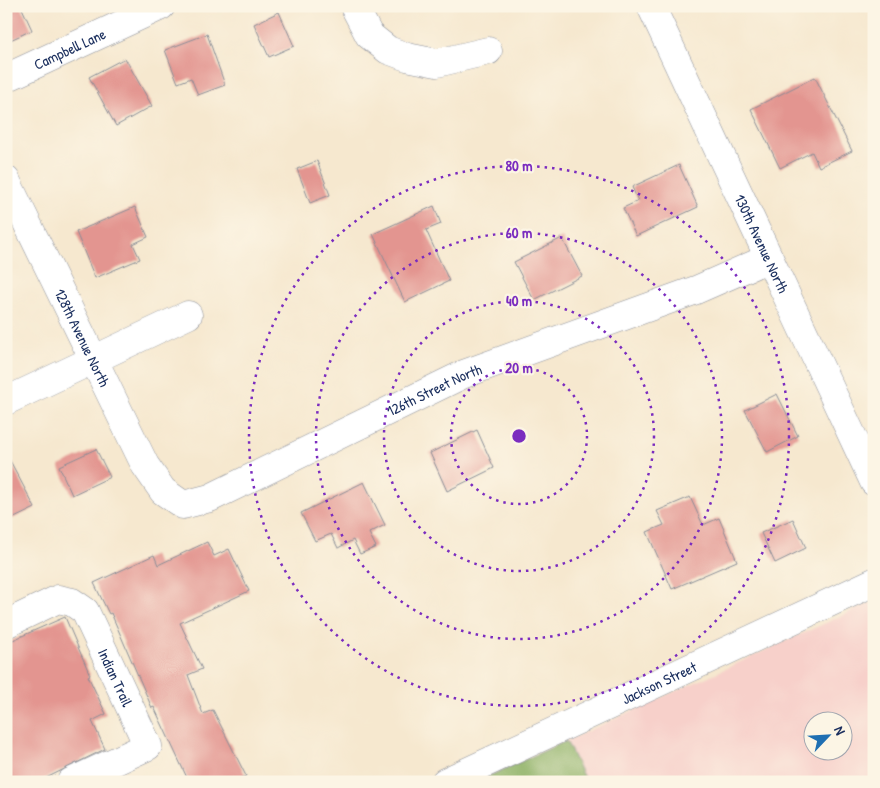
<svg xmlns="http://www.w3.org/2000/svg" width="880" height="788" font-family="'Patrick Hand',sans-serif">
<rect width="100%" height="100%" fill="#fcf5e5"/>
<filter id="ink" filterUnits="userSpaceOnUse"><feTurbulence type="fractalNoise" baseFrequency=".02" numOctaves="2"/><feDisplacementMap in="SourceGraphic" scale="10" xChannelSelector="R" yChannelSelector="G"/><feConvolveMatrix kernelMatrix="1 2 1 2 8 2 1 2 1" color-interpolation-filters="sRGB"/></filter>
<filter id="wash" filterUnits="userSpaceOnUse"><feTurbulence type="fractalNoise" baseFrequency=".0096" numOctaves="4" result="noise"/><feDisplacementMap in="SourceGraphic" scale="20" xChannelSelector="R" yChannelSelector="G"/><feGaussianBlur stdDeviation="1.12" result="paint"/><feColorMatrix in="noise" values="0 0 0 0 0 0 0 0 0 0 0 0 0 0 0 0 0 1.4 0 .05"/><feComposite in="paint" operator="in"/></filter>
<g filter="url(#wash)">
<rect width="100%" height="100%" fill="#f6e8cf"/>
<path fill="#f7d0ca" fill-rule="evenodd" d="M874 601V782H586L566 741ZM812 720H842V750H812Z"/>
<path fill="#8fb268" stroke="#557063" d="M566 741 586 782H476Z"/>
<g id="blocks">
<g fill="#e39590">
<path d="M6 6H21L32 30 6 42Z"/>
<path d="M279 12 294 46 269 57 254 24Z"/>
<path d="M207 34 225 85 198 95 191 78 178 83 165 50Z"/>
<path d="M125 58 152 106 116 126 89 77Z"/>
<path d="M815 77 852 151 819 167 812 152 780 168 751 109Z"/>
<path d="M317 161 330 195 310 203 297 169Z"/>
<path d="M679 165 698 207 636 236 623 208 638 201 632 187Z"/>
<path d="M434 206 441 224 426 230 449 281 405 302 373 234Z"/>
<path d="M135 207 148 237 133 244 140 259 95 278 76 232Z"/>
<path d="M562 238 582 276 534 300 514 262Z"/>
<path d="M777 394 798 436 767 452 745 410Z"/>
<path d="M477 430 494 468 447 491 430 453Z"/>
<path d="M96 449 110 477 72 495 59 466Z"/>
<path d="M6 453 35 508 6 522Z"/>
<path d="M364 482 385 525 369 533 376 547 360 554 353 540 338 548 331 534 315 541 301 513Z"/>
<path d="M690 497 703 525 719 518 737 561 672 589 647 532 664 525 657 511Z"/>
<path d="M793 519 806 548 775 563 761 533Z"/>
<path d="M207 542 214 556 229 549 249 591 180 623 202 669 188 675 203 714 213 710 246 776 231 782H189L154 707 152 708 111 613 109 614 94 583 154 555 158 565Z"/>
<path d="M65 617 90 675 88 676 106 714 92 721 105 749 38 782H6V643Z"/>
</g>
</g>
</g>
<g filter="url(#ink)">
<use href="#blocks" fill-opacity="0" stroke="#888c96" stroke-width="1"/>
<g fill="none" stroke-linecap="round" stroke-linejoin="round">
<defs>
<g id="minor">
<path d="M354 6 369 35 388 50 407 57 437 63 488 51"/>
<path id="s1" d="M651 6 874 482"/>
<path id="s2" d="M6 78 161 6"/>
<path id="s3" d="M6 180 145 465 163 491 183 505 210 498 464 374 696 290 769 258"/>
<path d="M6 401 188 315"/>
<path id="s4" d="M6 624 58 599 72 602 85 611 148 746 71 782"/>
<path id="s5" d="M445 782 874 582"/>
</g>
</defs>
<use href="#minor" stroke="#888c96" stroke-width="29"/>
<use href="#minor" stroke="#fff" stroke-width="28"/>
</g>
</g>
<g fill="none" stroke="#7b2cbf" stroke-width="2.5" stroke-dasharray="2.5 5">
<circle cx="519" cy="436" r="68"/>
<circle cx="519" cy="436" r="135"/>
<circle cx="519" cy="436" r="203"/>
<circle cx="519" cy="436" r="270"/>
</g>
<g text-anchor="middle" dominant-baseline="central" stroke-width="4.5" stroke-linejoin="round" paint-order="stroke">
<g font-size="15" fill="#1b2f5e" stroke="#fcf5e5">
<text stroke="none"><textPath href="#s2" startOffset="70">Campbell Lane</textPath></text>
<text stroke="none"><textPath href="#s1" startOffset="262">130th Avenue North</textPath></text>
<text stroke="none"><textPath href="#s3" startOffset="175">128th Avenue North</textPath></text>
<text stroke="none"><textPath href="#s3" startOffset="650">126th Street North</textPath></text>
<text stroke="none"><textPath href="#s4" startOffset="161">Indian Trail</textPath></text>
<text stroke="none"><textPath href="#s5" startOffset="236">Jackson Street</textPath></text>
</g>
</g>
<circle cx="519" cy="436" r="8" fill="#7b2cbf" stroke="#fcf5e5" stroke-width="2.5"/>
<g font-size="15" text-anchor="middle" font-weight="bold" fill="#7b2cbf" stroke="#fcf5e5" stroke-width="4.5" stroke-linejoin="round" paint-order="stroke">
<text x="519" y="171">80 m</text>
<text x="519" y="238">60 m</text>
<text x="519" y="306">40 m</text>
<text x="519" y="373">20 m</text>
</g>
<rect width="880" height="788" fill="none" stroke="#fcf5e5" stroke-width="25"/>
<g transform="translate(828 736) rotate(65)"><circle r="24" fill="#fcf5e5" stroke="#a2a6af"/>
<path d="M0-4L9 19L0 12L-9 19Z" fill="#1f6fb2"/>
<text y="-8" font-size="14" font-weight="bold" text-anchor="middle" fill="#1b2f5e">N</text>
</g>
</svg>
